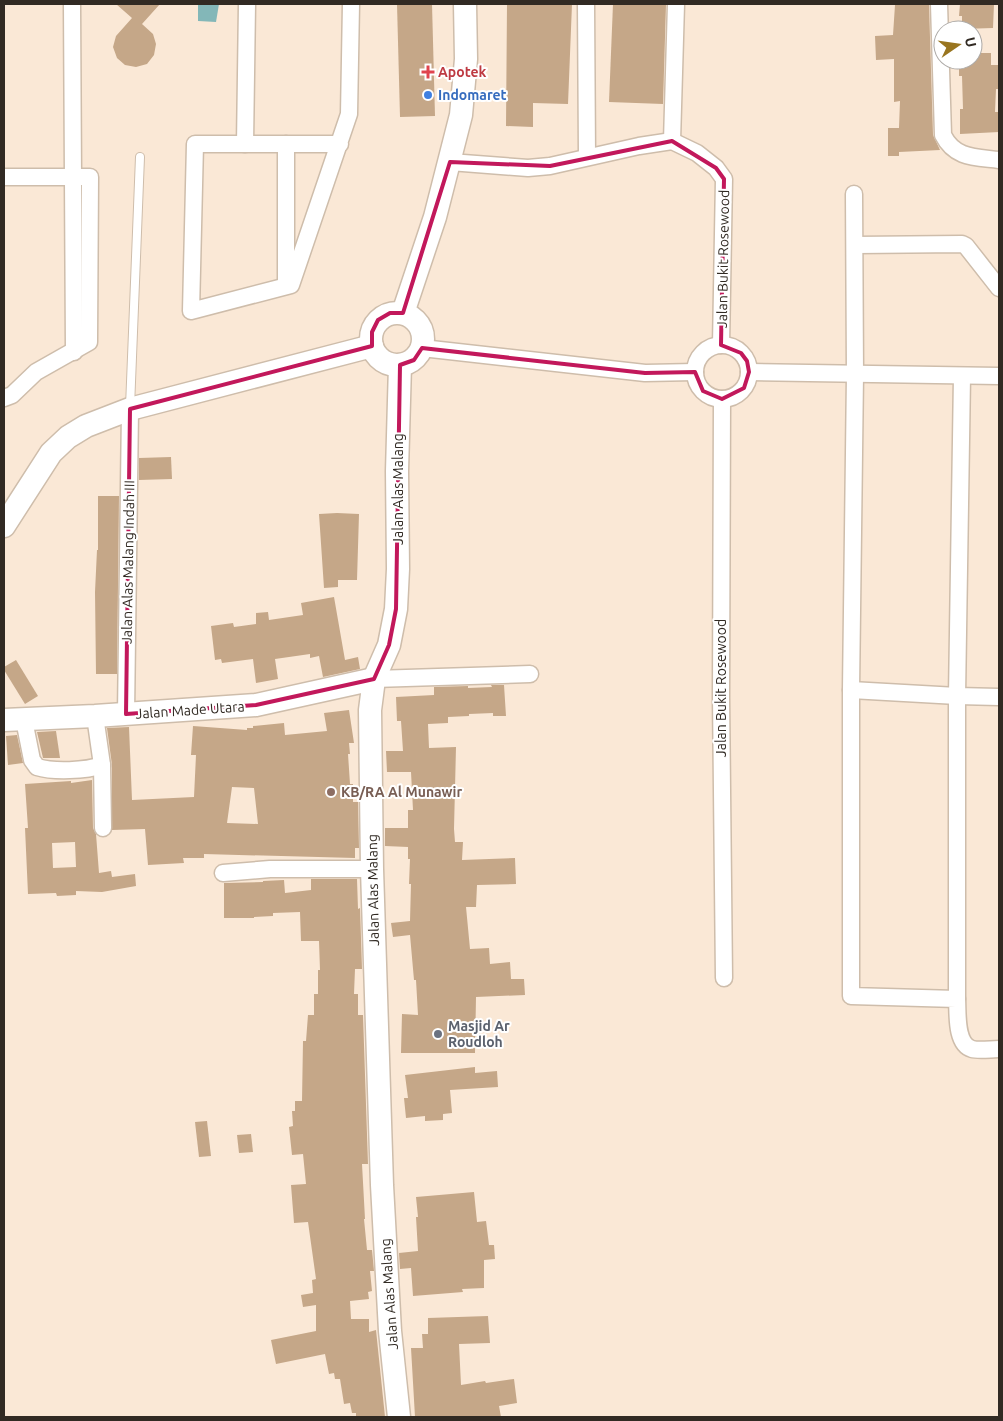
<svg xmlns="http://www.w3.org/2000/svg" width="1003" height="1421" font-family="Ubuntu,sans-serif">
<rect width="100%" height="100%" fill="#fae8d6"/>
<path fill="#83b7b8" d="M198 4H219L216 22 198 21Z"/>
<g fill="#c5a788" fill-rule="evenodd">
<path d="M116 4H160L142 24 153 34 156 44 154 55 147 64 136 67 125 65 117 58 113 47 116 36 132 18Z"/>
<path d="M397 4H432L435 116 400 117Z"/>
<path d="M507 4H572L568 104 533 103V127L506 126Z"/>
<path d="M613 4H666L663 104 609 102Z"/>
<path d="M960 4H994L993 28 962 29V16H959Z"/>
<path d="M895 5H929L933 135 940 150 899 152V156H888V128H899L900 101 894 102V59L876 60 875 36 893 35Z"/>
<path d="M973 53H991V65H999V89H996L995 112H999V132L960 134V109H963L962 76H959V60H973Z"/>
<path d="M171 457 172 479 139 480V458Z"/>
<path d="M98 496H119L117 674H96L95 592 97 550H98Z"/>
<path d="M337 513 359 514 357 580H338V587L324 588 319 514Z"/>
<path d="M334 597 345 660 358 657 360 669 323 677 319 656 310 658V654L275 659 278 679 256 683 253 659 222 663 221 659 215 660 211 626 233 623 234 627 256 624V613L268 612 269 620 303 615 301 603Z"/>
<path d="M16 660 38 696 25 704 4 670V667Z"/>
<path d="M491 685H504L506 716H493V713L469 714V716L448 717V723L428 724 429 748 456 747 454 829 455 842H463L462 860 515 858 516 884 477 885 476 907H466L470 949 489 948 490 964 510 962 511 979H524L525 995 476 997 475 1053H401L402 1014 418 1015 416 980H414L410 935 393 937 391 923 410 921 411 884H409L410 859H408V847L385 846V828H408V810H413L411 772H387L386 751H403L401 721H397L396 697 434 695V687L468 686V688L492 687Z"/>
<path d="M349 710 354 743H349L350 754H348L350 784H353V802H358L359 848H355V858L204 854V858H183L184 863 148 865 145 829 112 830V765L107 728 129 727 132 800 194 797 196 755H191L193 726 247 730V728H253V726L284 723 285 735 327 731 324 713ZM232 787 254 788 258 824 227 823Z"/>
<path d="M56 731 60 758H43L37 732Z"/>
<path d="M17 735 23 763 8 765 6 736Z"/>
<path d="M92 780 93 828 96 834 99 873 111 871 112 877 135 874 136 886 102 892 76 891V895L57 896 56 893 28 894 25 828H28L25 784 71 781V783ZM75 842 76 867 53 868 52 843Z"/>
<path d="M311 879H357L358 909 360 908 362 969H355L354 994H358V1015H363L368 1164H362L365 1219H364L367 1250H372L374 1271H370L372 1291 368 1292 369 1299 350 1301 351 1319H369V1332L376 1330 385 1417H356V1413H352L350 1403 344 1404 340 1379H335L334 1373 329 1374 325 1354 276 1364 271 1340 316 1331V1305L303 1307 301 1295 313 1293 312 1280 316 1279 308 1222 294 1223 291 1185 306 1184 303 1154 292 1155 289 1127 293 1126 292 1111H295V1101H302L303 1041H306L308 1015H314V994H318V970H320L319 941H301L300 912 273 913V916L254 917V918H224V883L263 882V881L284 880 285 893 311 890Z"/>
<path d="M475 1067V1073L497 1071 498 1087 450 1090 452 1113 443 1114V1120L425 1121V1116L406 1118 404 1098H408L405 1075Z"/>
<path d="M207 1121 211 1156 199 1157 195 1122Z"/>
<path d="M251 1134 253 1152 239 1153 237 1135Z"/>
<path d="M474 1192 477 1222 486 1221 489 1245H494L495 1259 484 1260V1288L462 1289 463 1292 413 1296 411 1268 400 1269 399 1253 418 1251 416 1217H418L416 1197Z"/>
<path d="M488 1316 490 1343 459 1344 461 1385 485 1381 486 1383 514 1379 517 1403 499 1406 501 1417H415L411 1348H423L422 1334H428V1318Z"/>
</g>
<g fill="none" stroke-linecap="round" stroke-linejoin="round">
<defs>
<path id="lane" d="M130 407 140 157"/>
<g id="street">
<path d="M72 4 74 352"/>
<path d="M586 4 587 157"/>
<path d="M939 4 943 135C955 159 976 157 999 160"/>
<path d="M672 141 676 4"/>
<path d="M245 144 247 4"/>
<path d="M340 144H195L191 311 291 285 349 114 351 4"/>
<path d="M450 162 528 168 550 166 639 146 672 141 697 153 716 168 724 179 721 345"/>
<path d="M4 177H90L89 342 36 372 12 395 4 398"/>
<path d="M854 194 855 374 851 690V996L957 999C958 1012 955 1044 972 1049 979 1051 991 1049 999 1049"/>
<path d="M856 245 962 244 966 246 999 288"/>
<path d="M286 284V144"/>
<circle cx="722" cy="372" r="27"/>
<path d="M422 348 645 373 695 372"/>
<path d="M749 372 999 376"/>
<path d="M722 399 721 697 724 978"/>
<path d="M374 679 530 674"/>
<path d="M851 690 957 696 999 697"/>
<path d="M126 714 130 409"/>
<path d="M95 716 102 765 103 828"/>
<path d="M24 720 32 760 37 767C53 772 86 771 102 765"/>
<path d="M223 873 270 869H372"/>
<path d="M957 999V696L962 376"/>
</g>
<g id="secondary">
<path d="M403 313 435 217 461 115 466 59 465 4"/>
<circle cx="397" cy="339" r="26"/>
<path d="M4 526 51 453 68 437 86 426 130 409 372 346"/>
<path d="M4 720 95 716 256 705 374 679"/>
<path d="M399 1417 390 1331 382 1185 372 869 370 710 374 679 389 645 396 609 398 569 397 471 400 365"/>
</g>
</defs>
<use href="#lane" stroke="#cebdab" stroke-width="10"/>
<use href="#street" stroke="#cebdab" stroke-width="19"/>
<use href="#secondary" stroke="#cebdab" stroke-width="25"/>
<use href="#lane" stroke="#fff" stroke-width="8"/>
<use href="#street" stroke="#fff" stroke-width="16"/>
<use href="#secondary" stroke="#fff" stroke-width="22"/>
</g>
<path fill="none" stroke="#c2185b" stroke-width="4" stroke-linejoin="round" d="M672 141 716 168 724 179 721 345 741 353 747 361 749 372 744 388 722 399 703 391 695 372 645 373 422 348 414 360 400 365 396 609 389 645 374 679 256 705 126 714 130 409 372 346V332L378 320 390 313H403L450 162 550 166Z"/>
<path fill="#e0444e" stroke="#fff" stroke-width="2" d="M425.5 64.5h5v5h5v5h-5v5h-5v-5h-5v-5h5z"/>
<circle fill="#3f7fe0" stroke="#fff" stroke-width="2" cx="428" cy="95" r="5"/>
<circle fill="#8d6e63" stroke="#fff" stroke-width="2" cx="331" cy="792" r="5"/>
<circle fill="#6b7280" stroke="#fff" stroke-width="2" cx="438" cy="1034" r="5"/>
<g text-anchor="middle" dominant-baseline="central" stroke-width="4" stroke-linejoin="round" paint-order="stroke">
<g font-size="14" font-weight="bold" fill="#be3a42" stroke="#fff" text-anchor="start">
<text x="438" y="72">Apotek</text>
</g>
<g font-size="14" font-weight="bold" fill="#366cbe" stroke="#fff" text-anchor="start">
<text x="438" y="95">Indomaret</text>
</g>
<g font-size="14" fill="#312a23" stroke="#fff">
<text transform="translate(723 259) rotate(-89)">Jalan Bukit Rosewood</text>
<text transform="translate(398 489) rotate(-90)">Jalan Alas Malang</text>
<text transform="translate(128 562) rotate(-89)">Jalan Alas Malang Indah III</text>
<text transform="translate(721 688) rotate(-90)">Jalan Bukit Rosewood</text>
<text transform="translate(190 710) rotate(-4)">Jalan Made Utara</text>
<text transform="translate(373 890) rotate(-91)">Jalan Alas Malang</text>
<text transform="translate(389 1294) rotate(-94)">Jalan Alas Malang</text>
</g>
<g font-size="14" font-weight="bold" fill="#785e54" stroke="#fff" text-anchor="start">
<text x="341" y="792">KB/RA Al Munawir</text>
</g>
<g font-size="14" font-weight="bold" fill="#5b616d" stroke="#fff" text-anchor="start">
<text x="448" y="1026">Masjid Ar<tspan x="448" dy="16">Roudloh</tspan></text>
</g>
</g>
<rect width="1003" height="1421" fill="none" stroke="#312a23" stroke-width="10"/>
<g transform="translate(958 45) rotate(77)"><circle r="24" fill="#ffffff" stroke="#adaaa7"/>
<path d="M0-4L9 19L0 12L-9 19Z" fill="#99751f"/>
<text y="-8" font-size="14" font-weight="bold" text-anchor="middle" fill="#312a23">U</text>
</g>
</svg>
